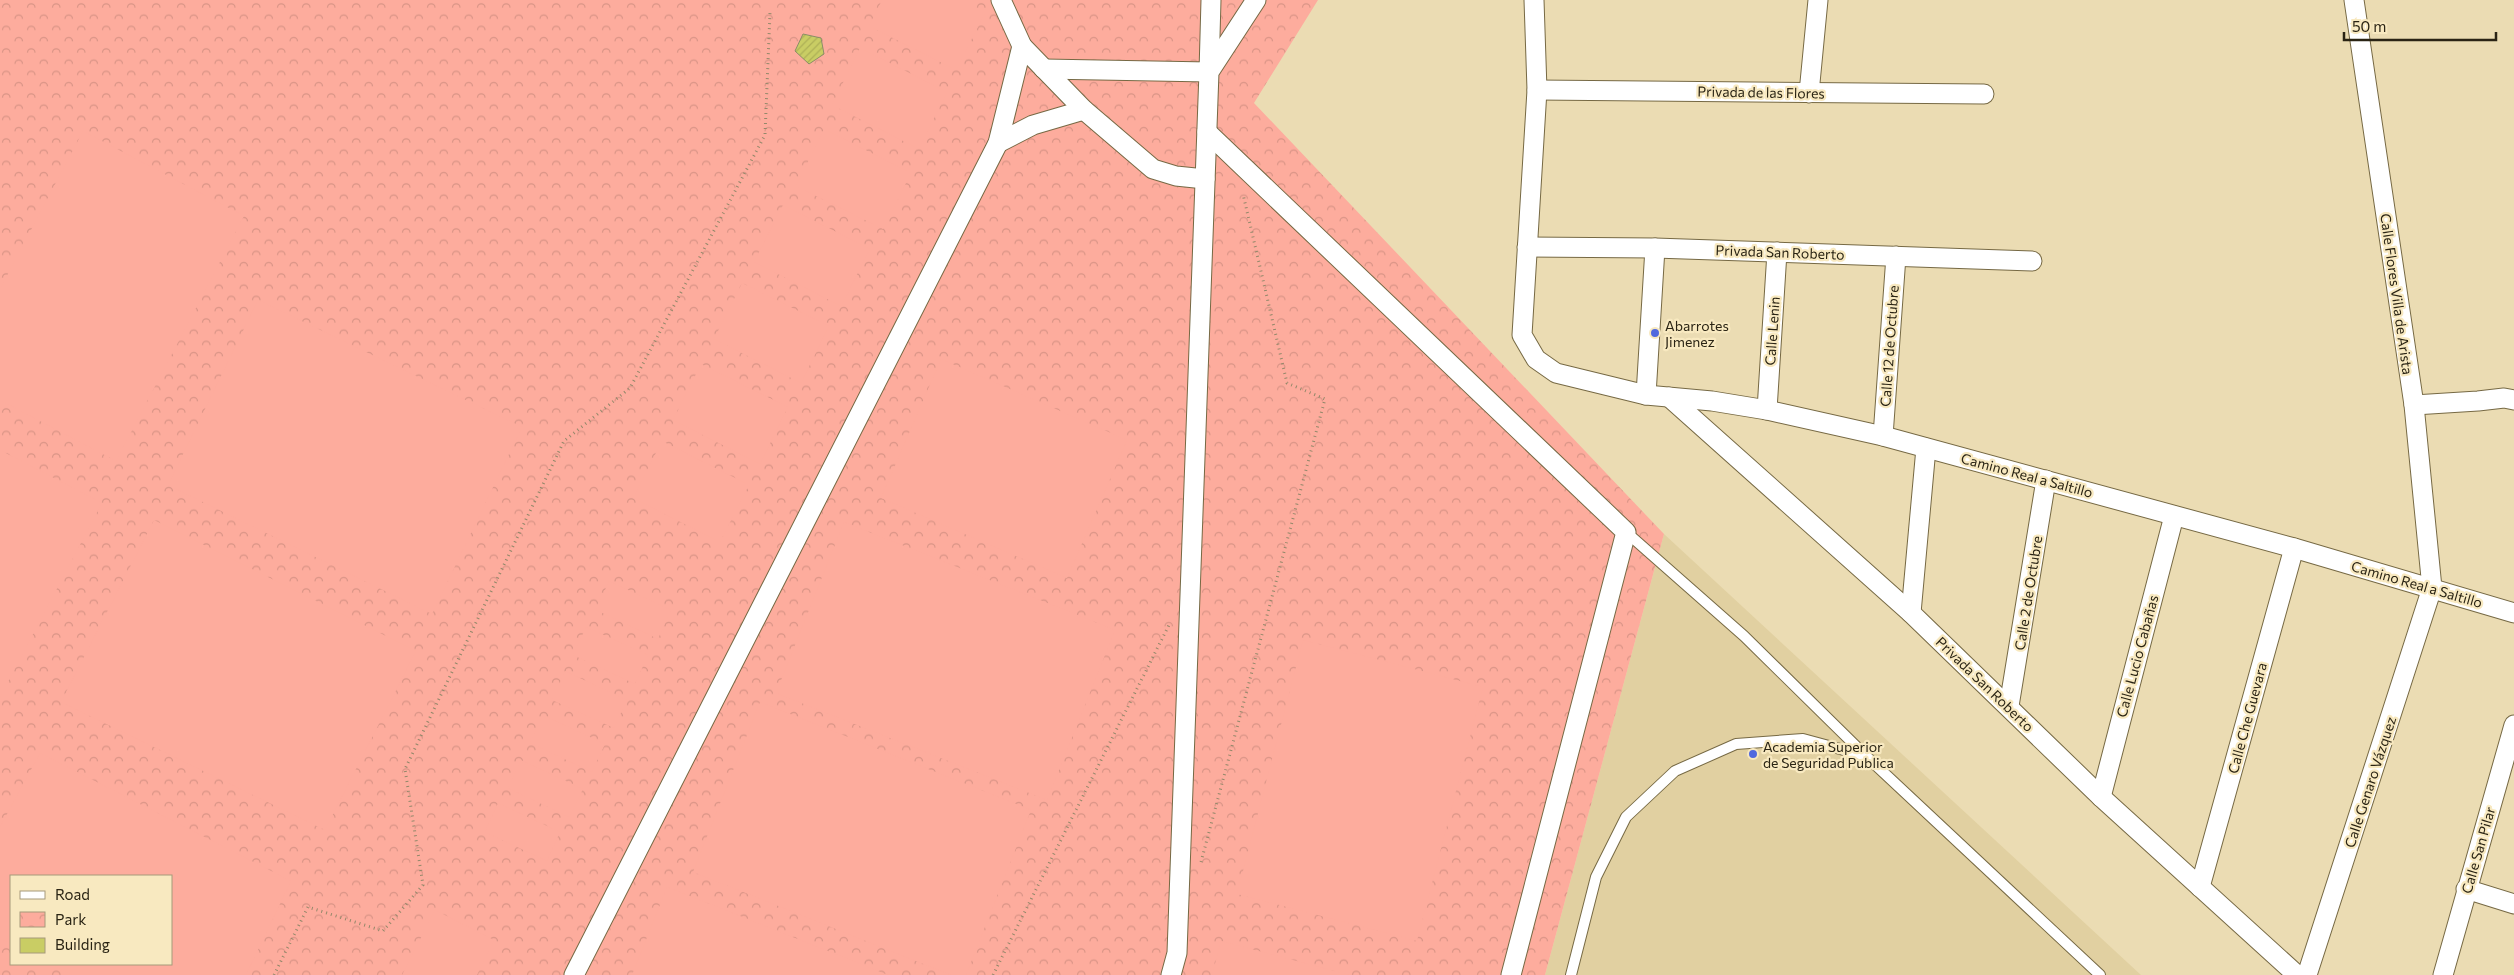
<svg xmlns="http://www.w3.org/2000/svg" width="2514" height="975" font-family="Commissioner,sans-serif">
<defs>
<pattern id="park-crowns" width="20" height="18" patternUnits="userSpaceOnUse" patternTransform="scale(1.25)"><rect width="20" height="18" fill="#fdac9d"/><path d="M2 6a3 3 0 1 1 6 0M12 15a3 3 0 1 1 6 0" fill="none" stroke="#d99486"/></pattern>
<pattern id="building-hatch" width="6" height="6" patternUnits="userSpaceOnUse" patternTransform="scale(1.25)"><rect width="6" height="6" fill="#c9cd64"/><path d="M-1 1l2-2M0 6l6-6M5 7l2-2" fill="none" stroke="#adb056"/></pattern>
</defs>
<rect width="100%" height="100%" fill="#ebdcb3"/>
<path fill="#e1d0a1" d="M1664 534 2141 975H1545Z"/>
<path fill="url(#park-crowns)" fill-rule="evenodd" d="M0 0H1318L1254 103 1664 534 1545 975H0ZM11 876H171V964H11Z"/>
<g fill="#fdac9d">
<path d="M882 0H959L985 13 956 70 869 26Z"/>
<path d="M860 48 947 92 919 149 832 105Z"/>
<path d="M824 129 911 173 883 229 796 186Z"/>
<path d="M83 131 244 216 116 461 0 400V289Z"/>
<path d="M783 205 870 249 841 306 754 262Z"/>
<path d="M742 283 829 326 801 383 714 339Z"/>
<path d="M258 300 522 427 432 614 168 485Z"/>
<path d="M941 359 1127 440 1067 578 881 498Z"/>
<path d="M701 364 788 407 760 464 673 420Z"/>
<path d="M662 441 749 485 720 542 633 498Z"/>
<path d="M0 450 102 503 0 697Z"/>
<path d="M154 520 416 651 325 830 61 702Z"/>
<path d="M844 522 1115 630 1047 800 776 693Z"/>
<path d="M609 581 671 610 658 639 596 610Z"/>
<path d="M586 627 648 655 635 684 573 655Z"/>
<path d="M1303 640 1483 687 1417 941 1237 894Z"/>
<path d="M565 671 627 700 614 728 552 700Z"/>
<path d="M760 702 1031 810 966 975H951L693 872Z"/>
<path d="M543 715 605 744 592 772 530 743Z"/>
<path d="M40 753 291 881 246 975H73L51 964H171V876H11V944L0 938V827Z"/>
<path d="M521 760 583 789 569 817 508 788Z"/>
<path d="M498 803 560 832 547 861 485 832Z"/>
<path d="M667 887 888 975H632Z"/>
<path d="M435 910 494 940 477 975H402Z"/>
<path d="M1221 941 1350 975H1212Z"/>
</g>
<path fill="url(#building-hatch)" stroke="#8b8e66" d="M803 34 821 38 824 54 809 64 795 51Z"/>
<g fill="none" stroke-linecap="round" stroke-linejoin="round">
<defs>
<g id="service">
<path d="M1626 532 1744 636 1867 757 2100 975"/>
<path d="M1571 975 1596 877 1626 817 1675 771 1736 744 1803 739 1866 756"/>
</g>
<g id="minor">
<path d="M1001 0 1022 46 1084 110 1153 169 1176 176 1205 179"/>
<path d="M1534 0 1537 90 1522 335 1536 359 1556 373 1646 395 1712 401 1767 410 1883 436 2294 548 2514 613"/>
<path d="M1044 69 1209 72 1211 0"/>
<path d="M1537 90 1984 94"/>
<path d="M1809 93 1818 0"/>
<path d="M1207 132 1626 532 1511 975"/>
<path d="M998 143 1033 125 1084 110"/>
<path d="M1527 247 1655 248 2032 261"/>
<path d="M1646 395 1655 248"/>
<path d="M1669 397 1911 613 2101 797 2297 975"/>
<path d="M2414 405 2478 401 2504 398 2514 400"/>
<path d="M1767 410 1777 252"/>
<path d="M1883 436 1896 256"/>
<path d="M1911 613 1926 448"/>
<path d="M2009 706 2046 480"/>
<path d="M2101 797 2174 516"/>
<path d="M2200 887 2294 548"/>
<path d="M2466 889 2514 904"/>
<path d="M574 975 998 143 1022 46"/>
<path d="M1171 975 1177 953 1209 72 1256 0"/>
<path d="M2307 975 2432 588 2414 405 2354 0"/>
<path d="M2443 975 2514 725"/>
</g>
</defs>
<use href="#service" stroke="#766944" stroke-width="12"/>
<use href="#minor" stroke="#766944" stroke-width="21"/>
<g stroke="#93886a" stroke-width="3" stroke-dasharray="1 4" stroke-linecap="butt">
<path d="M1201 862 1325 399 1287 383 1243 194"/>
<path d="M274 975 308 907 383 931 423 885 405 769 564 441 630 388 765 135 770 13"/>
<path d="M993 975 1169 625"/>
</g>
<use href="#service" stroke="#fff" stroke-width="10"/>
<use href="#minor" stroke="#fff" stroke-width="19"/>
</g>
<g fill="#5169de" stroke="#f8e9c0" stroke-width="2">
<circle cx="1655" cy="333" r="5"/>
<circle cx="1753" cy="754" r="5"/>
</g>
<g text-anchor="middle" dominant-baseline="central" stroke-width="4.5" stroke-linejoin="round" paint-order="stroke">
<g font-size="14" fill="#2a2414" stroke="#f8e9c0">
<text transform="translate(1761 92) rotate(1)">Privada de las Flores</text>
<text transform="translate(1780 252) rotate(2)">Privada San Roberto</text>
<text transform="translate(2397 294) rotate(82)">Calle Flores Villa de Arista</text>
<text transform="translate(1772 331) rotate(-86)">Calle Lenin</text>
<text transform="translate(1889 346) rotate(-86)">Calle 12 de Octubre</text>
<text transform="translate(2027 475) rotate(15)">Camino Real a Saltillo</text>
<text transform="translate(2417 584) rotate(16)">Camino Real a Saltillo</text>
<text transform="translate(2028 593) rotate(-81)">Calle 2 de Octubre</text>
<text transform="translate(2137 656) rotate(-75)">Calle Lucio Cabañas</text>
<text transform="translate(1985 684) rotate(44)">Privada San Roberto</text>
<text transform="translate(2247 718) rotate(-75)">Calle Che Guevara</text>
<text transform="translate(2370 782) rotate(-72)">Calle Genaro Vázquez</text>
<text transform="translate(2478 850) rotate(-74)">Calle San Pilar</text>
</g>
<g font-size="14" fill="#2a2414" stroke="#f8e9c0" text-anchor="start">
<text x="1665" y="325">Abarrotes<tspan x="1665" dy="16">Jimenez</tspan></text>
<text x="1763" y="746">Academia Superior<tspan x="1763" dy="16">de Seguridad Publica</tspan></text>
</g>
</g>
<rect x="10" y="875" width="162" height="90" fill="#f8e9c0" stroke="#a69a7b"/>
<rect x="20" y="891" width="25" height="8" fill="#ffffff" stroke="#a69a7b"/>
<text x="55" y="900" font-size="15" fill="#2a2414">Road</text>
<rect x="20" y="912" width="25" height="15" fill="url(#park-crowns)" stroke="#a69a7b"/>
<text x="55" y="925" font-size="15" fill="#2a2414">Park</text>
<rect x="20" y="938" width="25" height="15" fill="#c9cd64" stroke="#a69a7b"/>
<text x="55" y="950" font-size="15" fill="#2a2414">Building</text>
<path d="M2344 32v8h152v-8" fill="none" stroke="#2a2414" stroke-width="2.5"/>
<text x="2352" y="32" font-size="15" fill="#2a2414" stroke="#f8e9c0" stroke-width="4" paint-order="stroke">50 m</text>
</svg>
